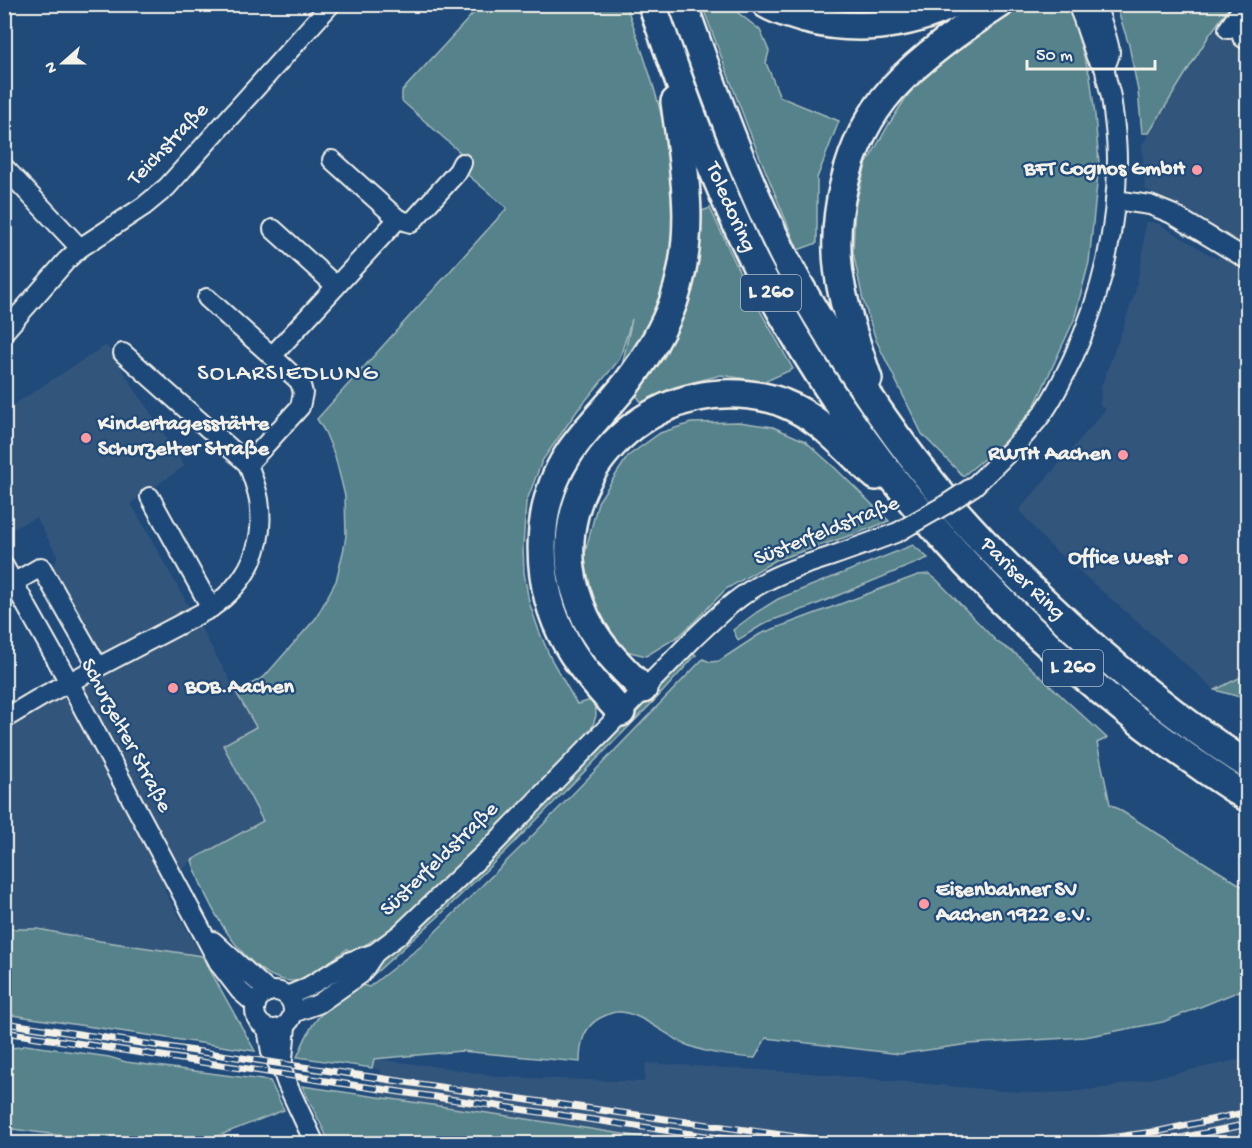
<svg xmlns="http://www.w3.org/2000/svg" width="1252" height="1148" font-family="'Gochi Hand',sans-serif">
<rect width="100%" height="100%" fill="#1f4a7a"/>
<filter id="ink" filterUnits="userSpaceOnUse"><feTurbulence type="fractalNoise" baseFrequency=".0167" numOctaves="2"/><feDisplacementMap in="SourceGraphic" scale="12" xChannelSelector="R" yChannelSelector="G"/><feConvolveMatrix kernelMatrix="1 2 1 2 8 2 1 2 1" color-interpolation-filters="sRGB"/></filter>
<g filter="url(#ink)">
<g fill="#33557c">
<path d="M1215 29 1247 49V674L1215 690 1046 542 1019 510 1106 409 1100 406 1101 386 1122 331 1135 292 1143 253 1145 222H1153L1159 224 1217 259 1225 235 1145 189 1142 145Z"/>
<path d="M106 345 185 466 131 503 256 727 224 745 264 821 192 860 164 890 202 956 100 941 38 929H5V711L99 653 51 568 56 562 57 555 36 517 9 531 5 522V410Z"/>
<path d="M1247 1058V1137L1219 1144 680 1143 501 1115 378 1098 381 1070 372 1068 374 1059 441 1067 501 1077 644 1082 646 1063 809 1073 1004 1091 1036 1093 1071 1092 1110 1087Z"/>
</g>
<g fill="#56828b" stroke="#a5baba" stroke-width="1.5">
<path d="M481 5H626C661 104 697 202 657 307 649 330 634 350 621 370L632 319 619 360 577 411 542 461 526 503 523 547 524 572 529 602 539 631 551 659 577 704 595 699 596 716 591 730 532 794 410 913 383 934 352 953 347 949C336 957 305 981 291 981 244 978 204 900 192 860L263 821 223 745 256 727 236 692 264 677 316 618 336 581 344 548 346 536 345 496 335 456 325 432 317 419 507 208 463 171 471 162 402 101V91Z"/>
<path d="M702 5H728L760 30 769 51 766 63 780 97 839 121 817 178V243L798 250 748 128Z"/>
<path d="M1019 5H1068L1090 76 1095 115 1099 164 1089 262 1074 320 1034 407 1003 443 963 476 922 434 876 340 863 300 853 252 855 206 866 165 889 124 913 87 940 60 974 31Z"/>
<path d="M1116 5H1231L1210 34 1149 133H1142L1138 91 1129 45Z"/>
<path d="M710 208 745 284 793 369 764 382 721 375 671 388 642 403 636 395 666 355 692 286 700 249 702 211Z"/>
<path d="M739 422 773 427 805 441 834 467 889 521 858 533 776 560 726 589 694 622 679 636 646 656 622 650 594 603 584 557 598 502 628 456 660 433 691 423Z"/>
<path d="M913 545 928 558 810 607 767 622 738 640 733 630 757 612 778 599Z"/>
<path d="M929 574 937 580 997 642 1016 654 1107 738 1097 743 1110 804 1247 889V988L1163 1022 1085 1037 969 1044 900 1054 766 1038 755 1058C732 1056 709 1054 687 1045 667 1036 637 1010 617 1012 611 1012 605 1016 600 1018 583 1027 580 1045 580 1062L461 1051 374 1059 372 1068 297 1057C303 1044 308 1030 317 1019 329 1004 346 993 361 982L365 986 369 987 420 947 535 833 703 659 710 662 719 661 760 634 918 575Z"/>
<path d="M692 653 696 655 658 697 505 852 438 917 373 975 369 973 500 848Z"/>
<path d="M1247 674V699L1215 690Z"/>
<path d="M5 929H38L100 941 202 956 255 1051 5 1014Z"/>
<path d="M5 1044C11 1049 19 1048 26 1045L109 1057 126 1062 270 1081 284 1110 200 1143H118L5 1128Z"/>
<path d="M302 1086 501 1115 680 1143H330Z"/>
</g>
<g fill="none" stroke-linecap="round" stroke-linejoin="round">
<defs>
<g id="minor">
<path d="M1077 4 1083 19 1096 57 1105 68"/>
<path d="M1228 29 1245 4"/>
<path d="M1242 37 1248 41"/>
<path d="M332 160 398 219"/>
<path d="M4 167 80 248"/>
<path d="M1115 200 1150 205 1172 214 1248 260"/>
<path d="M273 229 336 286"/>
<path d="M207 298 272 356"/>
<path d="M4 332 66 261 80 248 144 206 167 187 331 4"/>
<path d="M123 353 248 464"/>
<path d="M974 486C998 463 1023 440 1043 413 1055 396 1064 377 1073 358 1102 294 1117 231 1117 160 1117 139 1114 117 1111 97 1109 88 1106 79 1105 70 1105 64 1110 58 1110 52 1110 43 1099 15 1096 4"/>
<path d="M150 497 211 608"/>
<path d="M4 566 69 682 220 965 240 991 256 1005"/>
<path d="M13 583 41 567 98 667"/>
<path d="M4 719 41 697 211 608C248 582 266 545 259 500 257 488 252 476 248 464L300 407 303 393 300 382 272 356 398 219 411 223 458 171 462 163"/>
<path d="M213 941 269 992"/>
<circle cx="274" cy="1010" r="19"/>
<path d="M287 996 306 988 351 961 375 953 400 934 493 845 693 639C713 620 732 601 757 586 779 573 804 565 829 557 852 549 875 541 898 532"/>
<path d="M293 1013 318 1004 361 974 375 953"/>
<path d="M267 1028 271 1052 282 1070 287 1084 315 1144"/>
<path d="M282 1070 286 1026"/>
</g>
<g id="highway">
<path id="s1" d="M652 4C683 93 714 181 756 265 868 483 1041 666 1248 798"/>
<path id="s2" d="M683 4C713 88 743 173 782 252 805 299 833 343 862 386 884 420 908 453 933 484 967 527 1007 567 1047 604 1109 663 1175 718 1248 765"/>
<path d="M766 4C777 11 792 15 805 19 854 32 907 27 953 4"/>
<path d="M868 379C858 350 848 321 842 291 827 223 846 141 892 89 923 55 962 29 1000 4"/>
<path d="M643 689C610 656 589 637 575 589 547 486 635 388 739 394 754 395 769 397 783 403 824 419 844 449 876 476"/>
<path d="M621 712C601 691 581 669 567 644 535 587 532 509 569 453 586 428 608 407 627 383 646 358 664 329 674 300 697 231 684 170 675 102"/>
</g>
</defs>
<use href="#minor" stroke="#f4f1e8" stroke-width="22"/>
<use href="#highway" stroke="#f4f1e8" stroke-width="32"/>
<use href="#minor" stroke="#1f4a7a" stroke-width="18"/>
<use href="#highway" stroke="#1f4a7a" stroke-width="27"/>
<defs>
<g id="rail">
<path d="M4 1023 528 1100 797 1137 861 1144"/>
<path d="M4 1032 359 1086 761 1144"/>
<path d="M1049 1144 1095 1140 1160 1131 1248 1112"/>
<path d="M1145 1144 1162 1142 1248 1124"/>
</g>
</defs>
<use href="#rail" stroke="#f4f1e8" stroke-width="7"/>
<use href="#rail" stroke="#1f4a7a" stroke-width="4.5" stroke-dasharray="14" stroke-linecap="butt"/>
<defs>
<path id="minor-bridge" d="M898 532 945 505 974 486"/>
</defs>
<use href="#minor-bridge" stroke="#f4f1e8" stroke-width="22" stroke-linecap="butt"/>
<use href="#minor-bridge" stroke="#1f4a7a" stroke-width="18"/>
</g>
</g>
<g fill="#ff9aa2" stroke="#1f4a7a" stroke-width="2">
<circle cx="1197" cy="170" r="6"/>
<circle cx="86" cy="438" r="6"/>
<circle cx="1123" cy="455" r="6"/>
<circle cx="1183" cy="559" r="6"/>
<circle cx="173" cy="688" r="6"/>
<circle cx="924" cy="904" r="6"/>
</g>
<g text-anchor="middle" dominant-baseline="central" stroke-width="4.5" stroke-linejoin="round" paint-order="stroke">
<g fill="#1f4a7a" stroke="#b4bfc7" stroke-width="1.5">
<rect x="741" y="275" width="60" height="36" rx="4.5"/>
<rect x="1043" y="650" width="60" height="36" rx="4.5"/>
</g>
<g font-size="21" font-weight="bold" fill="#f4f1e8">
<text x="771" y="293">L 260</text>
<text x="1073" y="668">L 260</text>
</g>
<g font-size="22" fill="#f4f1e8" stroke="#1f4a7a">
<text transform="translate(169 145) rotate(-46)">Teichstraße</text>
<text stroke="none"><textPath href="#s1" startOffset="218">Toledoring</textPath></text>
<text transform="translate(827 532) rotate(-22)">Süsterfeldstraße</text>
<text stroke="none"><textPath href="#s2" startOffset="675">Pariser Ring</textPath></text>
<text transform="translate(125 736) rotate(62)">Schurzelter Straße</text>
<text transform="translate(440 860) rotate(-44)">Süsterfeldstraße</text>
</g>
<g font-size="22" font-weight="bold" fill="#f4f1e8" stroke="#1f4a7a" text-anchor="end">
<text x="1185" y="170">BFT Cognos GmbH</text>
<text x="98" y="425" text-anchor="start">Kindertagesstätte<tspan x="98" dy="25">Schurzelter Straße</tspan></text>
<text x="1111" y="455">RWTH Aachen</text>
<text x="1171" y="559">Office West</text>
<text x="185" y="688" text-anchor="start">BOB.Aachen</text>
<text x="936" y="891" text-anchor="start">Eisenbahner SV<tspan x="936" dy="25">Aachen 1922 e.V.</tspan></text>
</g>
<g font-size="24" letter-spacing="1.5" fill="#f4f1e8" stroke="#1f4a7a">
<text x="288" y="374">SOLARSIEDLUNG</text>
</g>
</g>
<rect width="1252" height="1148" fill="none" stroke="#1f4a7a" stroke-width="24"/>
<rect x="12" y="12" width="1228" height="1124" fill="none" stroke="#f4f1e8" stroke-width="2" filter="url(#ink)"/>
<g transform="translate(63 63) rotate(249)" stroke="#1f4a7a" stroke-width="4.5" paint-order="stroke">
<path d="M0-4.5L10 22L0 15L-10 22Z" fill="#f4f1e8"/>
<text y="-9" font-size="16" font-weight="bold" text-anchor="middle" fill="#f4f1e8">N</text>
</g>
<path d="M1027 60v9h128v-9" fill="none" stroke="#f4f1e8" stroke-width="3"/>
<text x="1036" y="60" font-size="18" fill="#f4f1e8" stroke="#1f4a7a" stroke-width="4.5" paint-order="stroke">50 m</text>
</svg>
